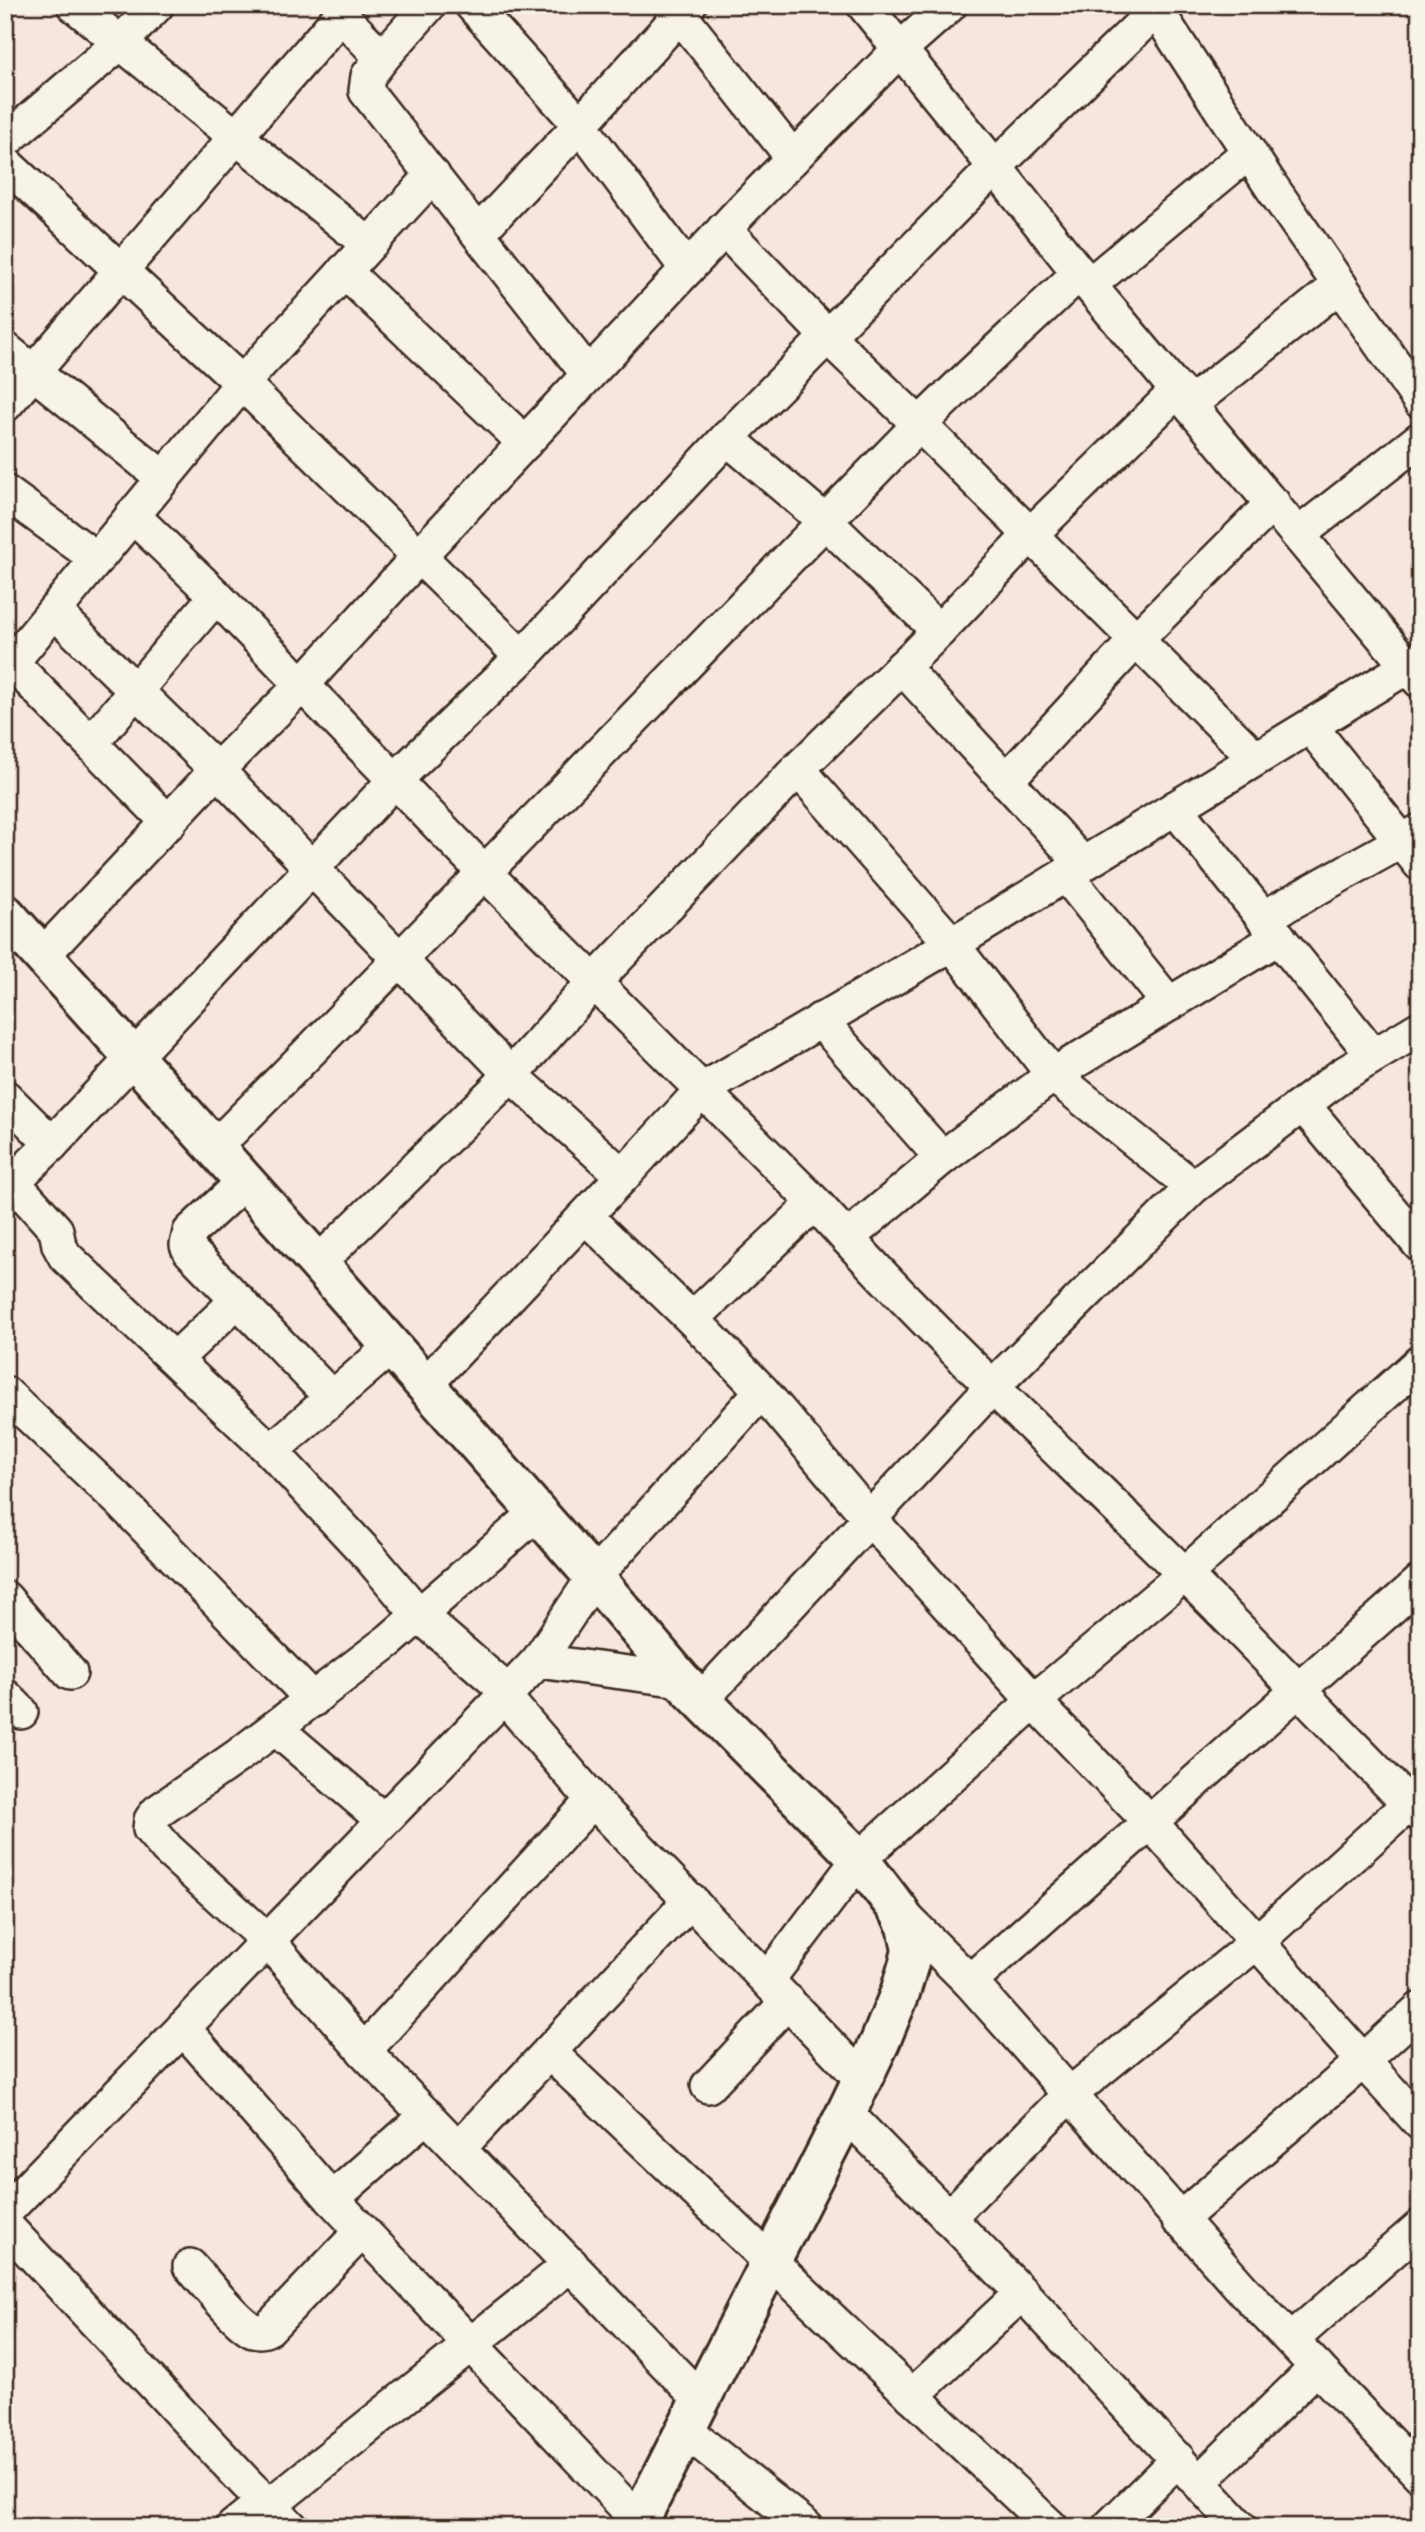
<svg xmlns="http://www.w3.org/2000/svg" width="1425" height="2532" font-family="'Comic Neue',sans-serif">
<rect width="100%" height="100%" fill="#f7e6de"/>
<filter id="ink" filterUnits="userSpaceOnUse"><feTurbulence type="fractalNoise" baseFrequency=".0143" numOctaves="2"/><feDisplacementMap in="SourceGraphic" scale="14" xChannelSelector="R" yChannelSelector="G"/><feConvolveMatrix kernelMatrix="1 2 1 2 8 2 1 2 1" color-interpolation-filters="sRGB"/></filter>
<g filter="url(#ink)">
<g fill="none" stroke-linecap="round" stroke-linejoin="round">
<defs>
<g id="minor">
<path d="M74 5 368 244"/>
<path d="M472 5 580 125 687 269"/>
<path d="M672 5 793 158"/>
<path d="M1153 5 1271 186 1420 401"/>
<path d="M1161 5 995 167 1079 273 1420 681"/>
<path d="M382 58 368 76 366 91 588 374"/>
<path d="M5 141 121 42 157 5"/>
<path d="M5 163 242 383 522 657"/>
<path d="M724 229 828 337 920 425 1255 758"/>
<path d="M478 233 580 125 689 5"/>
<path d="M344 271 525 443"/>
<path d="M1089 285 1249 152"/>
<path d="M5 349 162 477"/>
<path d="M1190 404 1340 285"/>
<path d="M5 405 341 15 382 58 429 5"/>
<path d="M727 438 826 522 939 631 798 769"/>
<path d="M5 492 97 559"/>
<path d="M132 515 216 596 484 872 815 1203C926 1327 1049 1441 1167 1557 1253 1641 1335 1729 1420 1815"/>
<path d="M1299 534 1420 439"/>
<path d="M54 611 217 770 511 1075 623 1176 702 1090 952 944 1420 659"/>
<path d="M939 631 1031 534 1178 390"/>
<path d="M5 656 169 823"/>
<path d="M12 662 242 383 433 175"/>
<path d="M902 667 1083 864"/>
<path d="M1311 727 1420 864"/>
<path d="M92 742 216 596"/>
<path d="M1006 781 1137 639 1273 503"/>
<path d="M1175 808 1373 1055"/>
<path d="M1066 875 1169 1004"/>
<path d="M1263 918 1420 831"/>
<path d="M43 955 217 770 302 685 420 555 744 208 899 50 950 5"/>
<path d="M820 1020 942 1158"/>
<path d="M5 1097 52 1144"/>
<path d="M1303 1105 1420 1245"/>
<path d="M215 1147C452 909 683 666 918 426 970 374 1026 324 1079 273"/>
<path d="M245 1181 190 1232 187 1245 190 1251 332 1398"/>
<path d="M13 1182 56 1230 59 1245 65 1256 271 1451"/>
<path d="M5 1189 52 1144 395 780 522 657 727 438 995 167 864 5"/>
<path d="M586 1217 692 1319 762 1391 871 1520 1034 1701 1151 1823 1363 2061 1420 2009"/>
<path d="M847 1238 942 1158 1053 1075 1279 937"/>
<path d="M318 1263 511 1075 595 981 798 769 952 944 1053 1075 1193 1187"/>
<path d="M692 1319 815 1203"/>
<path d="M391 1347 271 1451 369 1556 419 1615 507 1691"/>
<path d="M175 1359 238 1300"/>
<path d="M424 1386 623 1176"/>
<path d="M5 1393 122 1503 313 1700"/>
<path d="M537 1513 390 1640 239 1755 157 1812 151 1820 150 1829 167 1849 267 1940 364 2051 701 2400"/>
<path d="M5 1598 70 1673"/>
<path d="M538 1661 681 1680"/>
<path d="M503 1695 593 1800 863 2080"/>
<path d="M5 1696 21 1712"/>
<path d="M701 1700 993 1386 1193 1187 1342 1075 1420 1028"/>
<path d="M275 1728 383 1820"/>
<path d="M899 1911 970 1982 1244 2291 1420 2475"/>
<path d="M768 1979 859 1859 1034 1701 1185 1574 1420 1362"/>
<path d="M970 1982 1420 1582"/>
<path d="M183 2028 332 2199 639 2521"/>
<path d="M364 2051 593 1800"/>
<path d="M549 2052 1051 2527"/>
<path d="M708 2086 788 2001"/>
<path d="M846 2113 1022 2293 1240 2527"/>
<path d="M459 2148 691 1900"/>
<path d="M332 2199 427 2115"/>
<path d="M5 2212 538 1661 594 1577 762 1391"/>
<path d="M948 2218 1069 2095 1258 1941 1409 1804"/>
<path d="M1179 2220 1363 2061 1420 2123"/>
<path d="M5 2225 247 2484 291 2527"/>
<path d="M190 2266C204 2281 237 2323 253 2330 260 2332 264 2331 269 2328L362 2231"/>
<path d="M1291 2340 1420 2227"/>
<path d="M912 2396 1022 2293"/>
<path d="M686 2431 806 2527"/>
<path d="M1199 2482 1317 2367"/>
<path d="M270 2505 571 2264"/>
<path d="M233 2527 265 2501"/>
<path d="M1109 2527 1178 2459"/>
</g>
<path id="major" d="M5 914 318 1263 594 1577 681 1680 859 1859 899 1911 907 1926 912 1950 909 1963 900 1993 880 2042 846 2113 636 2527"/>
</defs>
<use href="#minor" stroke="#3b2a1e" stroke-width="38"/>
<use href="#major" stroke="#3b2a1e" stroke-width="44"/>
<use href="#minor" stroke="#f7f3e8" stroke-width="33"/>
<use href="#major" stroke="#f7f3e8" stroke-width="38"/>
</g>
</g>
<rect width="1425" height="2532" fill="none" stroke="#f7f3e8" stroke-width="28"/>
<rect x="14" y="14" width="1397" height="2504" fill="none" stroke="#3b2a1e" stroke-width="2.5" filter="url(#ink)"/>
</svg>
